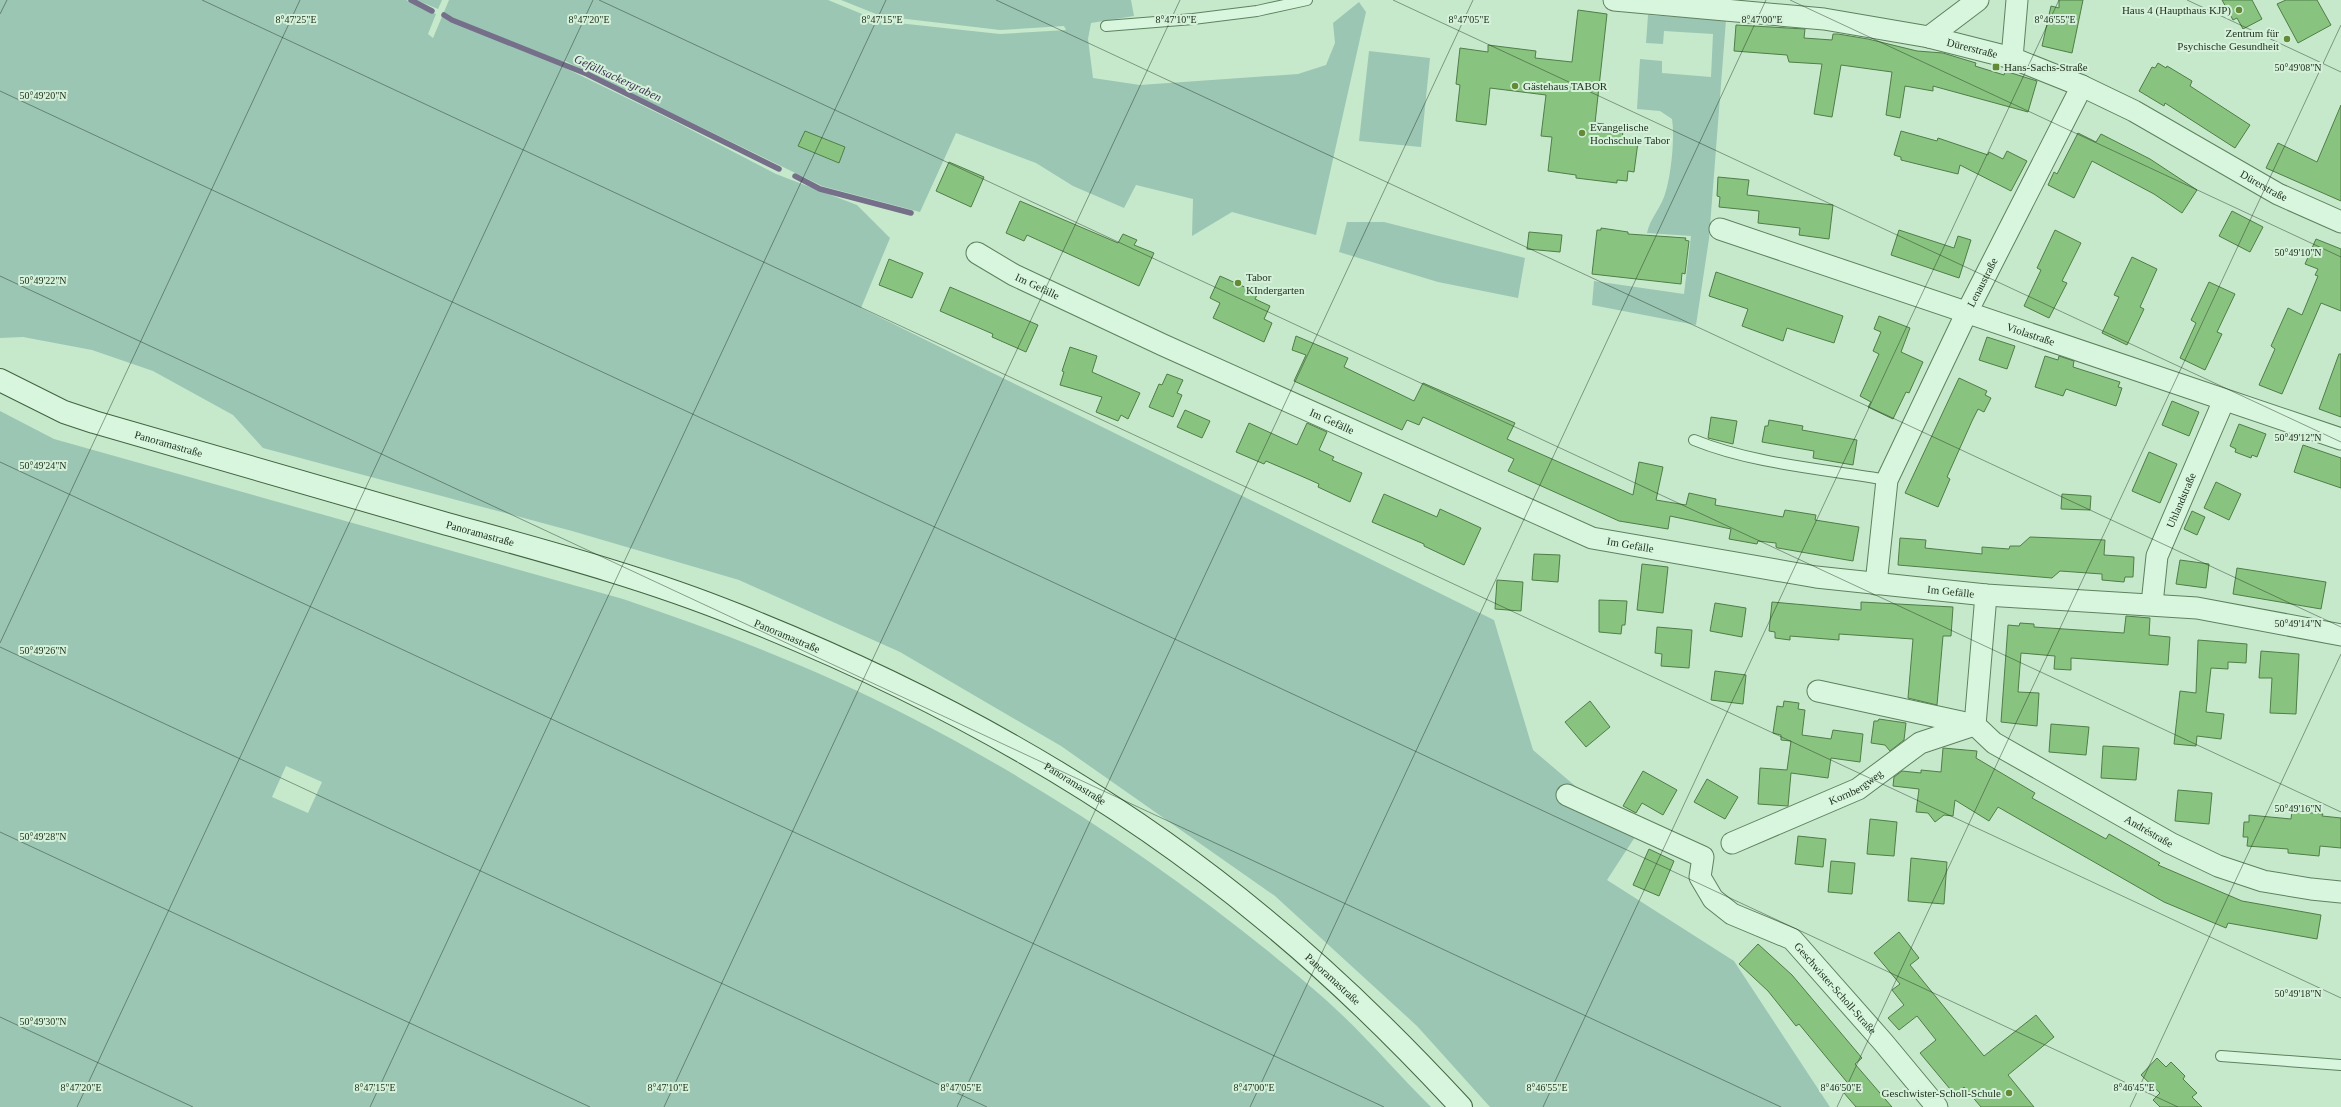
<svg xmlns="http://www.w3.org/2000/svg" width="2341" height="1107" font-family="Georgia,serif">
<rect width="100%" height="100%" fill="#c6e9cc"/>
<g fill="#9bc6b4" fill-rule="evenodd">
<path d="M0 0H406L436 14 428 34 433 38 449 0H828L879 21 1000 34 1066 30 1064 26 1000 30 881 16 841 0H1131L1134 16 1091 23 1088 39 1093 78 1140 85 1298 74 1326 65 1335 43 1333 23 1359 2 1366 12 1316 235 1232 212 1192 236 1193 199 1136 185 1124 208 1073 186 1036 163 956 133 920 212 822 186 565 61 559 65 676 122 776 174 857 205 890 238 861 308 1494 620 1533 750 1635 837 1607 880 1734 961 1830 1107H1490L1417 1026 1275 896 1061 746 900 652 739 580 572 531 263 448 233 415 153 371 92 350 23 337 0 338Z"/>
<path d="M416 0H442L438 9Z"/>
<path d="M1648 15 1726 20 1709 239 1696 325 1592 305 1594 281 1684 294 1691 236 1647 233C1650 219 1659 210 1664 197 1671 178 1675 138 1672 119L1660 111 1637 109 1640 59 1662 61V73L1711 77 1713 34 1664 31 1663 44 1646 43Z"/>
<path d="M1369 51 1430 58 1421 147 1359 141Z"/>
<path d="M1347 222H1384L1525 258 1518 298 1438 282 1339 252Z"/>
<path d="M0 411 54 439 623 599C721 632 818 669 910 717 1056 792 1202 891 1326 1000 1363 1033 1396 1072 1431 1107H0ZM286 766 322 782 308 813 272 797Z"/>
</g>
<g fill="none" stroke-linecap="round" stroke-linejoin="round">
<g stroke="#756f8a" stroke-width="5.5">
<path d="M411 0 432 11"/>
<path d="M444 15 452 20 587 74 779 169"/>
<path d="M795 176 820 189 911 213"/>
</g>
</g>
<g fill="#89c380" stroke="#4f7e47">
<path d="M2059 0H2083L2072 53 2042 46 2051 6 2059 8Z"/>
<path d="M2222 0H2252L2262 19 2243 29 2237 18 2233 20Z"/>
<path d="M2286 0H2317L2331 25 2298 43 2277 4Z"/>
<path d="M1578 10 1607 14 1595 123 1604 124 1603 128 1623 131 1622 140 1638 142 1634 172 1628 171 1627 181 1617 180V183L1576 178V175L1548 171 1552 137 1541 136 1546 95 1490 88 1486 125 1456 121 1460 85 1456 84 1460 48 1488 52V45L1536 51 1535 58 1572 62Z"/>
<path d="M1736 25 1805 29 1804 38 1832 40 1833 34H1838L1868 39 1917 51 1943 53 1976 63 1975 66 2004 75 2005 71 2037 81 2028 112 1933 86V91L1905 86 1900 118 1886 115 1892 72 1841 65 1832 117 1814 114 1822 64 1789 62 1787 55 1734 51Z"/>
<path d="M2158 63 2166 68 2167 66 2192 81 2190 86 2250 125 2235 148 2165 103 2164 106 2139 91 2152 67 2155 68Z"/>
<path d="M2341 105V201L2266 168 2278 143 2317 162Z"/>
<path d="M805 131 845 147 839 163 798 146Z"/>
<path d="M1901 131 1937 141 1938 138 1988 155 1989 152 2003 159 2007 151 2027 161 2011 191 1960 165 1958 174 1901 160V157L1894 155Z"/>
<path d="M2078 133 2096 142 2101 134 2150 159 2197 190 2182 213 2154 194 2092 161 2074 198 2048 185 2054 172 2057 174Z"/>
<path d="M949 162 984 177 971 207 936 191Z"/>
<path d="M1718 177 1749 180 1747 195 1833 205 1829 239 1799 235 1800 228 1758 223 1759 211 1719 207 1720 197 1717 196Z"/>
<path d="M1020 201 1118 243 1123 234 1137 240 1134 245 1154 253 1139 286 1027 235 1024 241 1006 233Z"/>
<path d="M2232 211 2263 227 2250 252 2219 236Z"/>
<path d="M1601 228 1628 232V234L1686 238 1685 240 1689 241 1685 274 1682 273 1681 284 1592 274 1597 230H1601Z"/>
<path d="M1899 230 1954 248 1958 236 1971 240 1959 278 1891 255Z"/>
<path d="M2055 230 2081 243 2062 281 2067 283 2049 318 2024 306 2041 270 2037 268Z"/>
<path d="M1529 232 1562 235 1560 252 1527 249Z"/>
<path d="M2316 239 2341 249V311L2321 303 2282 394 2259 385 2275 349 2271 346 2288 308 2302 315 2318 276 2315 275 2318 269 2305 264Z"/>
<path d="M2132 257 2157 269 2140 307 2144 309 2127 345 2102 333 2119 297 2114 295Z"/>
<path d="M889 259 923 273 912 298 879 285Z"/>
<path d="M1716 272 1843 316 1834 343 1787 328 1783 341 1742 326 1748 309 1709 296Z"/>
<path d="M1220 276 1258 293 1255 299 1270 306 1264 319 1272 323 1264 342 1213 318 1220 303 1210 298Z"/>
<path d="M2209 282 2235 294 2217 332 2222 334 2205 370 2180 358 2196 323 2191 320Z"/>
<path d="M950 287 1038 325 1026 352 992 337 993 334 940 311Z"/>
<path d="M1879 316 1910 328 1901 352 1923 362 1909 393 1906 392 1893 419 1868 407 1871 402 1860 396 1879 354 1873 351 1881 332 1874 329Z"/>
<path d="M1296 336 1348 358 1344 367 1414 401 1423 383 1515 423 1507 439 1633 495 1639 462 1663 467 1656 500 1686 505 1689 493 1716 499 1715 505 1783 517 1785 510 1816 515 1815 520 1859 527 1853 561 1778 548 1776 547V543L1758 541 1757 544 1729 539 1731 529 1670 516 1668 529 1619 521 1508 471 1514 459 1423 417 1419 425 1407 420 1402 430 1294 381 1306 355 1292 350Z"/>
<path d="M1987 337 2015 346 2007 369 1979 360Z"/>
<path d="M1070 347 1097 356 1092 372 1140 393 1128 419 1121 415 1118 421 1096 412 1102 397 1060 385 1064 372 1062 371Z"/>
<path d="M2339 354H2341V417L2319 409Z"/>
<path d="M2045 356 2058 360 2059 356 2074 361 2073 367 2120 382 2118 387 2122 388 2116 406 2066 389 2063 396 2035 387Z"/>
<path d="M1167 374 1183 380 1177 393 1182 395 1173 417 1149 407 1159 384 1162 385Z"/>
<path d="M1959 378 1987 391 1985 395 1991 398 1984 412 1978 409 1972 421 1947 477 1950 479 1938 507 1905 493Z"/>
<path d="M2172 401 2199 412 2189 436 2162 425Z"/>
<path d="M1185 410 1210 421 1202 438 1177 427Z"/>
<path d="M1711 417 1737 421 1733 444 1708 438Z"/>
<path d="M1769 420 1803 426 1802 430 1857 440 1853 465 1813 458 1814 451 1762 442 1765 426H1768Z"/>
<path d="M1249 423 1297 445 1307 423 1327 432 1319 450 1334 457 1332 460 1362 473 1350 502 1318 487 1319 484 1308 479 1266 461 1264 464 1236 452Z"/>
<path d="M2239 424 2266 434 2257 457 2252 455 2251 458 2235 452 2236 449 2230 446Z"/>
<path d="M2303 445 2341 458V488L2294 472Z"/>
<path d="M2149 452 2177 464 2160 503 2132 491Z"/>
<path d="M2216 482 2241 494 2229 520 2204 508Z"/>
<path d="M1384 494 1437 517 1440 509 1481 528 1464 565 1424 546V544L1372 522Z"/>
<path d="M2062 494 2091 496 2090 510 2061 509Z"/>
<path d="M2192 511 2205 517 2197 535 2184 529Z"/>
<path d="M2030 537 2105 540 2104 555 2134 557 2133 577H2125L2124 582 2102 580V574L2060 571 2052 578 1898 565 1900 538 1926 540 1925 548 1982 554V547L2009 549 2010 546H2020Z"/>
<path d="M1534 554 1560 555 1558 582 1532 580Z"/>
<path d="M2180 560 2209 564 2206 588 2176 584Z"/>
<path d="M1642 564 1668 567 1663 613 1637 610Z"/>
<path d="M2237 568 2326 582 2321 609 2233 594Z"/>
<path d="M1497 580 1523 582 1521 611 1495 609Z"/>
<path d="M1599 600 1627 601 1625 625H1622L1621 634 1599 632Z"/>
<path d="M1772 602 1861 610V602L1953 607 1951 636H1943L1937 705 1908 698 1913 639 1839 634V640L1790 636V640L1775 638V632L1769 631Z"/>
<path d="M1715 603 1746 608 1742 637 1710 631Z"/>
<path d="M2126 616 2150 618 2149 635 2170 637 2168 665 2071 658V670L2054 669 2055 656 2021 653 2018 692 2039 693 2037 726 2001 722 2008 625 2019 626 2020 623 2034 624V627L2124 633Z"/>
<path d="M1657 627 1692 630 1689 668 1661 666 1662 654 1655 653Z"/>
<path d="M2198 640 2247 644 2246 663 2228 662V669L2211 668 2206 712 2224 714 2221 739 2197 736 2196 746 2174 744 2180 691 2196 693Z"/>
<path d="M2261 651 2299 654 2296 714 2270 713 2272 678H2259Z"/>
<path d="M1715 671 1746 675 1743 704 1711 700Z"/>
<path d="M1590 701 1610 727 1586 747 1565 722Z"/>
<path d="M1784 701 1799 703 1798 709 1805 710 1802 735 1831 739 1833 730 1863 734 1860 762 1831 758 1828 778 1791 773 1788 806 1758 804 1760 768 1787 770 1791 741 1781 740V735L1773 733 1777 706 1783 707Z"/>
<path d="M1879 719 1906 723 1904 740 1890 751 1885 745 1871 743 1874 721H1878Z"/>
<path d="M2051 724 2089 727 2086 755 2049 752Z"/>
<path d="M2103 746 2139 748 2136 780 2101 778Z"/>
<path d="M1943 748 1977 751 1976 758 2035 793 2032 798 2106 839 2109 834 2160 863 2158 865 2242 901 2321 915 2317 939 2228 923 2226 928 2164 902 1998 807 1989 821 1955 800 1953 816 1944 815 1935 822 1928 813 1916 812 1919 789 1893 786 1894 777 1902 771 1921 773V770L1941 772Z"/>
<path d="M1643 771 1677 790 1663 815 1642 803 1636 813 1623 806Z"/>
<path d="M1707 779 1738 797 1725 819 1694 802Z"/>
<path d="M2178 790 2212 793 2209 824 2175 821Z"/>
<path d="M2292 811 2323 814 2322 816 2341 818V848L2320 846 2319 856 2288 853V849L2247 846 2248 837H2243L2244 822H2249V815L2291 819Z"/>
<path d="M1870 819 1897 822 1894 856 1867 854Z"/>
<path d="M1798 836 1826 839 1823 867 1795 864Z"/>
<path d="M1649 849 1674 861 1659 896 1633 885Z"/>
<path d="M1911 858 1947 862 1944 904 1908 901Z"/>
<path d="M1831 861 1855 863 1852 894 1828 892Z"/>
<path d="M1899 932 1919 958 1910 965 1984 1056 2036 1015 2054 1037 2008 1075 2034 1107H1981L1964 1087 1955 1095 1920 1053 1936 1040 1917 1016 1899 1030 1888 1018 1904 1005 1892 990 1900 984 1874 953Z"/>
<path d="M1758 944 1792 975 1862 1058 1855 1064 1892 1107H1856L1844 1093 1851 1087 1799 1024 1796 1026 1768 991 1739 964Z"/>
<path d="M2157 1058 2166 1067 2171 1062 2185 1076 2183 1079 2197 1093 2192 1097 2202 1107H2160L2153 1100 2160 1093 2141 1075Z"/>
</g>
<g fill="none" stroke-linecap="round" stroke-linejoin="round">
<defs>
<g id="lane">
<path d="M1106 26 1193 19 1257 11 1307 0"/>
<path d="M1694 440C1753 464 1824 469 1887 480"/>
<path d="M2221 1056 2341 1065"/>
</g>
<g id="street">
<path id="s1" d="M1614 0 1824 19 1929 37 2012 58 2082 86 2134 111 2278 194 2341 222"/>
<path d="M1929 37 1978 0"/>
<path d="M2012 58 2017 0"/>
<path id="s2" d="M1720 229 2341 439"/>
<path id="s3" d="M977 253 1014 275 1163 345 1592 538 1816 577 1986 595 2197 608 2341 635"/>
<path id="s4" d="M1876 584 1887 480 1967 312 2082 86"/>
<path id="s5" d="M2152 604 2157 556 2224 400"/>
<path id="s6" d="M1818 691 1975 725 1994 743 2170 843 2218 866 2263 881 2311 889 2341 892"/>
<path d="M1975 725 1986 595"/>
<path id="s7" d="M1567 795 1703 857 1700 877 1713 899 1732 914 1792 939 1883 1042 1937 1107"/>
<path id="s8" d="M1732 843 1858 789 1920 743 1974 725"/>
</g>
<g id="secondary">
<path id="s9" d="M0 380 64 412 94 422C211 456 329 490 447 524 544 551 643 577 737 615 926 690 1107 788 1263 918 1334 976 1399 1040 1461 1107"/>
</g>
</defs>
<use href="#lane" stroke="#5e825e" stroke-width="12"/>
<use href="#street" stroke="#5e825e" stroke-width="23"/>
<use href="#secondary" stroke="#426441" stroke-width="24"/>
<use href="#lane" stroke="#d8f5dd" stroke-width="10"/>
<use href="#street" stroke="#d8f5dd" stroke-width="21"/>
<use href="#secondary" stroke="#d8f5dd" stroke-width="22"/>
</g>
<path fill="none" stroke="#213420" stroke-width="1" stroke-opacity="0.45" d="M202 0 2341 998M599 0 2341 812M996 0 2341 627M1393 0 2341 442M1790 0 2341 257M2187 0 2341 72M0 14 7 0M0 91 2178 1107M0 276 1781 1107M0 462 1384 1107M0 643 300 0M0 647 987 1107M0 832 590 1107M0 1017 193 1107M77 1107 593 0M370 1107 886 0M664 1107 1180 0M957 1107 1473 0M1250 1107 1766 0M1543 1107 2059 0M1837 1107 2341 25M2130 1107 2341 654"/>
<g fill="#638a35" stroke="#d5f1da" stroke-width="1.5">
<circle cx="2239" cy="10" r="4"/>
<circle cx="2287" cy="39" r="4"/>
<rect x="1992" y="63" width="8" height="8" rx="2"/>
<circle cx="1515" cy="86" r="4"/>
<circle cx="1582" cy="133" r="4"/>
<circle cx="1238" cy="283" r="4"/>
<circle cx="2009" cy="1093" r="4"/>
</g>
<g text-anchor="middle" dominant-baseline="central" stroke-width="4" stroke-linejoin="round" paint-order="stroke">
<g font-size="11" fill="#213420" stroke="#d5f1da" text-anchor="start">
<text x="2231" y="10" text-anchor="end">Haus 4 (Haupthaus KJP)</text>
<text x="2279" y="33" text-anchor="end">Zentrum für<tspan x="2279" dy="13">Psychische Gesundheit</tspan></text>
<text x="2004" y="67">Hans-Sachs-Straße</text>
<text x="1523" y="86">Gästehaus TABOR</text>
<text x="1590" y="127">Evangelische<tspan x="1590" dy="13">Hochschule Tabor</tspan></text>
<text x="1246" y="277">Tabor<tspan x="1246" dy="13">KIndergarten</tspan></text>
<text x="2001" y="1093" text-anchor="end">Geschwister-Scholl-Schule</text>
</g>
<g font-size="11" fill="#213420" stroke="#d5f1da">
<text stroke="none"><textPath href="#s1" startOffset="362">Dürerstraße</textPath></text>
<text stroke="none"><textPath href="#s1" startOffset="686">Dürerstraße</textPath></text>
<text stroke="none"><textPath href="#s4" startOffset="324">Lenaustraße</textPath></text>
<text stroke="none"><textPath href="#s3" startOffset="69">Im Gefälle</textPath></text>
<text stroke="none"><textPath href="#s2" startOffset="328">Violastraße</textPath></text>
<text stroke="none"><textPath href="#s3" startOffset="393">Im Gefälle</textPath></text>
<text stroke="none"><textPath href="#s9" startOffset="181">Panoramastraße</textPath></text>
<text stroke="none"><textPath href="#s5" startOffset="109">Uhlandstraße</textPath></text>
<text stroke="none"><textPath href="#s9" startOffset="505">Panoramastraße</textPath></text>
<text stroke="none"><textPath href="#s3" startOffset="717">Im Gefälle</textPath></text>
<text stroke="none"><textPath href="#s3" startOffset="1041">Im Gefälle</textPath></text>
<text stroke="none"><textPath href="#s9" startOffset="829">Panoramastraße</textPath></text>
<text stroke="none"><textPath href="#s9" startOffset="1153">Panoramastraße</textPath></text>
<text stroke="none"><textPath href="#s8" startOffset="136">Kornbergweg</textPath></text>
<text stroke="none"><textPath href="#s6" startOffset="365">Andréstraße</textPath></text>
<text stroke="none"><textPath href="#s9" startOffset="1477">Panoramastraße</textPath></text>
<text stroke="none"><textPath href="#s7" startOffset="350">Geschwister-Scholl-Straße</textPath></text>
</g>
<g font-size="12" font-style="italic" fill="#3e3152" stroke="#d5f1da">
<text transform="translate(618 78) rotate(25)">Gefällsackergraben</text>
</g>
</g>
<g font-size="10" text-anchor="middle" fill="#213420" stroke="#d5f1da" stroke-width="4" stroke-linejoin="round" paint-order="stroke">
<text x="296" y="23">8°47'25"E</text>
<text x="589" y="23">8°47'20"E</text>
<text x="1176" y="23">8°47'10"E</text>
<text x="1762" y="23">8°47'00"E</text>
<text x="2055" y="23">8°46'55"E</text>
<text x="882" y="23">8°47'15"E</text>
<text x="1469" y="23">8°47'05"E</text>
<text x="2298" y="71">50°49'08"N</text>
<text x="43" y="99">50°49'20"N</text>
<text x="2298" y="256">50°49'10"N</text>
<text x="43" y="284">50°49'22"N</text>
<text x="2298" y="441">50°49'12"N</text>
<text x="43" y="469">50°49'24"N</text>
<text x="2298" y="627">50°49'14"N</text>
<text x="43" y="654">50°49'26"N</text>
<text x="2298" y="812">50°49'16"N</text>
<text x="43" y="840">50°49'28"N</text>
<text x="2298" y="997">50°49'18"N</text>
<text x="43" y="1025">50°49'30"N</text>
<text x="81" y="1091">8°47'20"E</text>
<text x="375" y="1091">8°47'15"E</text>
<text x="668" y="1091">8°47'10"E</text>
<text x="961" y="1091">8°47'05"E</text>
<text x="1254" y="1091">8°47'00"E</text>
<text x="1547" y="1091">8°46'55"E</text>
<text x="1841" y="1091">8°46'50"E</text>
<text x="2134" y="1091">8°46'45"E</text>
</g>
</svg>
